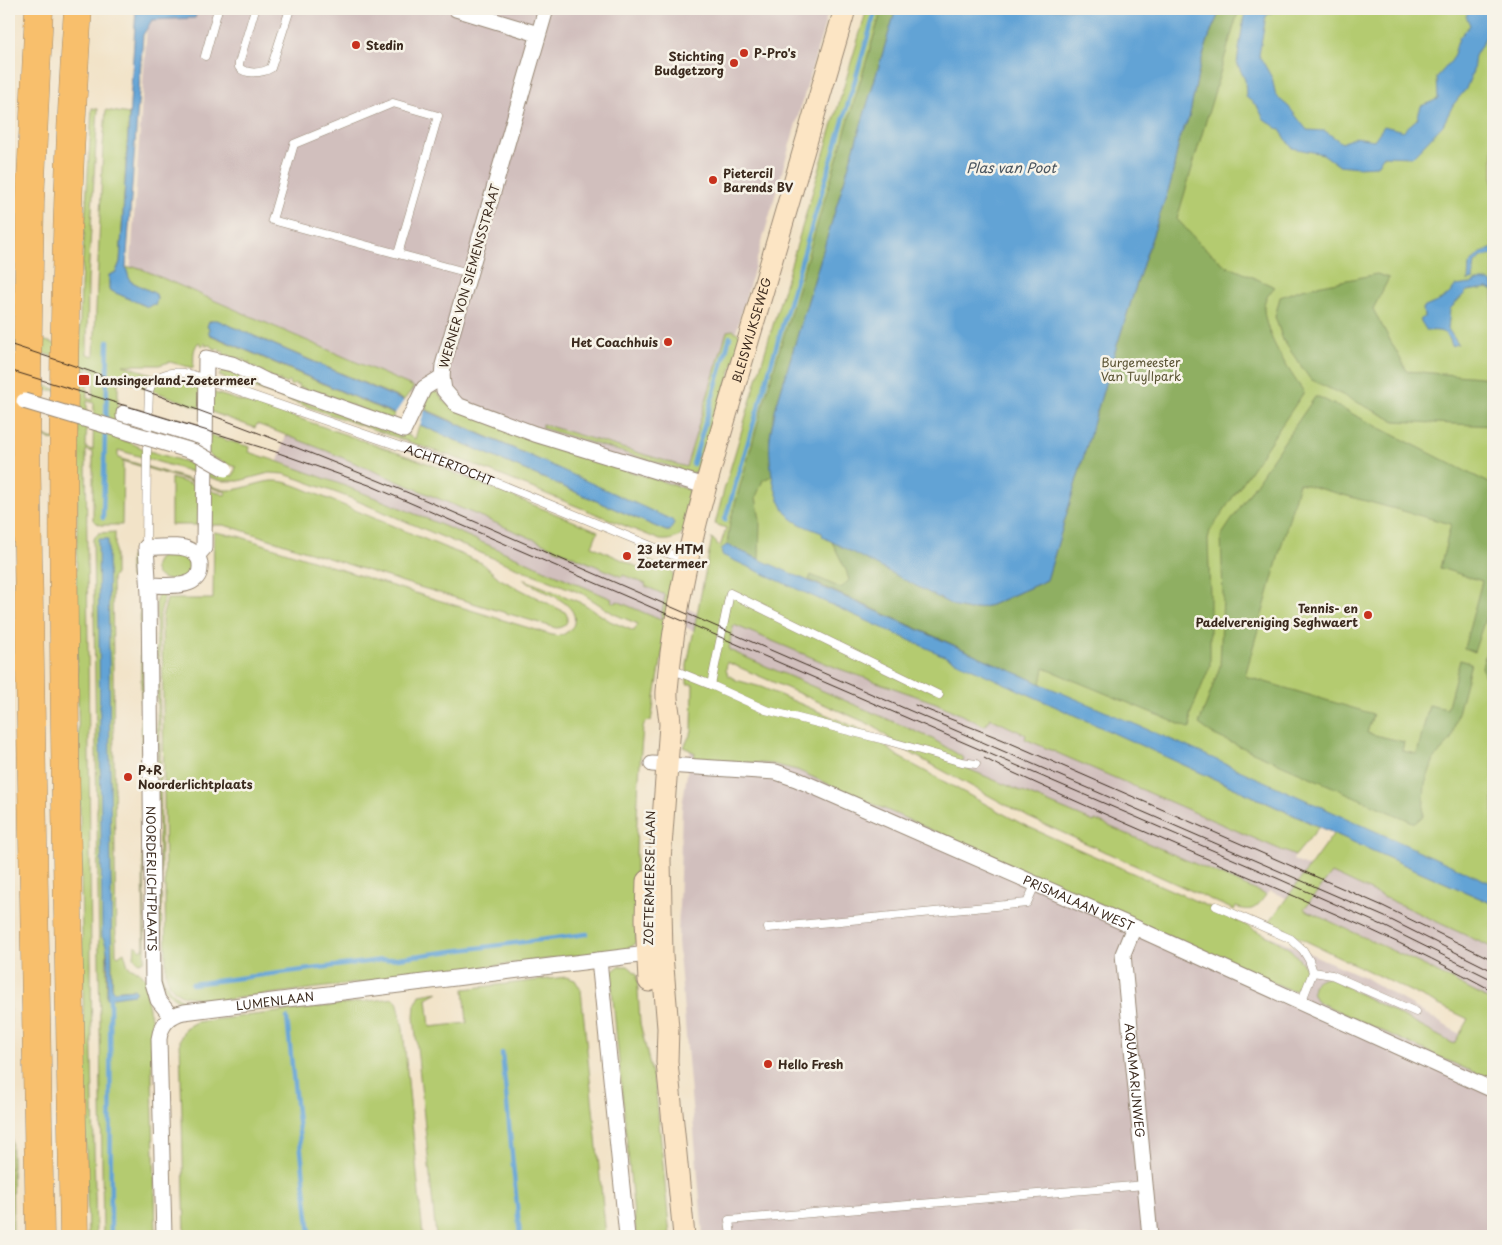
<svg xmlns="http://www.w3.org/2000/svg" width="1502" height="1245" font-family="'Playpen Sans',sans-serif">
<rect width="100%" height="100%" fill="#f7f3e8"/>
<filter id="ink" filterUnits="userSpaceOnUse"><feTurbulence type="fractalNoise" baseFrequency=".02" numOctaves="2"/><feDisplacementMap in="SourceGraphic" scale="10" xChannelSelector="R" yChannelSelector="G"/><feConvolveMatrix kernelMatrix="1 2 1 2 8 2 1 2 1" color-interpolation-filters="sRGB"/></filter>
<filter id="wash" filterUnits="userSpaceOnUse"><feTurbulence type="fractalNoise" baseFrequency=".0096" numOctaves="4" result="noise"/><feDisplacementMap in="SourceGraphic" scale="20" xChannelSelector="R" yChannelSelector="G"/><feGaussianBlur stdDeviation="1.12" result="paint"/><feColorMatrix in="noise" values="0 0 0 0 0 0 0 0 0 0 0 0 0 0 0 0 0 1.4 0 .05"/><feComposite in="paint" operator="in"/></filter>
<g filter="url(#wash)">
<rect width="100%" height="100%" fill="#f2e3c8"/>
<g fill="#d1bfbd">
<path d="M148 9H829L689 495 648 481 497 422 411 394 130 277Z"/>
<path d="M286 435 327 451 462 507 622 577 623 575 646 584 645 586 665 595V599L732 628 734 625 837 668 936 703 985 725 989 718 1027 735 1025 739 1295 856 1293 860 1330 877 1332 873 1444 924 1493 948V1002L1380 944 1305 910 1307 907 1270 891 1266 895 1096 820 1095 822 960 766 964 758 931 738 729 650V646L662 617 661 621 618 602 617 603 611 601V599L569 581 357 490 278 461Z"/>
<path d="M700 688 1364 977 1493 1054V1236H703L678 941 682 807Z"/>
</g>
<g fill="#b4cb70" stroke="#787a47" fill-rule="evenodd">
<path d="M867 9H882L836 164 885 9H1493V890L1182 764 1319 827 1295 856 1025 739 1026 735 990 718 985 726 936 703 837 668 734 625 731 635 729 650 931 738 964 758 961 766 1094 822 1095 820 1266 895C1256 908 1253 913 1236 907L1234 910 1030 818 914 755 895 743 876 728 867 723 727 662 726 670 728 675 736 680 761 687 869 733 899 757 1024 825 1214 909 1277 941 1291 950 1305 966 1306 974 1301 987 1297 990H1290L797 770 772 764 694 759 695 753 684 747 692 731 693 684H687V665L712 538 720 547 726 528 715 524 724 490Z"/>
<path d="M92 108 98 109 88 280 87 354 94 356 103 146 106 110 129 114 120 262 116 272 109 275V290L148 307 153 304 155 305 157 299 156 294 130 281 126 268 137 267 414 387 404 400 217 320 209 321 207 327 209 328 210 335 395 415 390 420 380 415 378 416V415L372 414V413H369L367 410 363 411V408L360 410 358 406 356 408 353 407V405H351L350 404 347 405V403L341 402 340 399H337V398L335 400 334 397H327L326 394 318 391 316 393 314 390 312 392 311 390 307 392 306 389 304 390 303 387 299 389 298 384 296 386 295 383 292 386 291 385H290L289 381 286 384 283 382H280V379L278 381 275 378 272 379 270 375 266 376 263 371 257 370 255 367 253 369 252 366 250 368 249 362 245 364 244 359 240 362 239 357 237 359 234 357 232 359V358H230L229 354 225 357 223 351 220 352 219 348 215 351V348H212L210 345 206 346 205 343 202 346 199 342C191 350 195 359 193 368L170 362 159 365H123L254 405 255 403 447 470 598 531 592 546 642 569 646 559 661 566 663 560 671 569 675 579 651 721 645 722 643 728C636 799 635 870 636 941L633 946 622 950 198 1003 197 997C181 998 170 991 166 974L162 618 167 599H213L214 532 238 536 389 585 552 635C558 636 562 636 567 632 571 630 573 627 574 623 580 601 535 590 523 579L584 604 610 621 634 631 638 624 614 614 583 594 495 559 350 498 299 479 284 474 269 473 239 481H222L118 450V458L224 490C240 491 255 483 271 481 286 480 301 488 314 493L482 563 500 579 565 612C571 620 565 628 556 628L406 583 238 529 223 525H209V490L225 495 226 492 123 461 122 525H100L93 520V452L86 450 92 1057 96 1236H88L86 1158 76 595 78 448 9 426V425L78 446V398L52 390 33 393 9 386V374L78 396 79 365 9 342V330L79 351 81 286ZM87 368 94 370 93 400 87 398ZM118 378 255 428 257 424 327 451 622 577 623 575 646 584 645 586 665 595 661 620 617 601 616 603 611 601 612 599C492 547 373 492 249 452L250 447 118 408ZM87 401 94 403 93 450 86 448ZM118 418 152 430H158L172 427 196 434 201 439 206 451 213 458 236 467 233 476 146 450 129 442 118 439Z"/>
<path d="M733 330 739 334 741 338 701 469 693 473 686 471 542 428V424L686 467 727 331Z"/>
<path d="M223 370 224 372 226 370C236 372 248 380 251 381L252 384 255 383 272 392 273 391 275 393H278L408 435 415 439 419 425H420L666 531H670L549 464 425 409 429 392H437L447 404 510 432 553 448 687 489 693 494C688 517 690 543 660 540L470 463 219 376Z"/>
<path d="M171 478 201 487V525H171Z"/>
<path d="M115 532V574L112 578 116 954 118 956 124 952 128 966 141 973 146 979 147 999 152 1023 151 1037 156 1236H103L93 539 99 533ZM107 539 112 989 113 991 134 989 117 996 107 998 103 540Z"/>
<path d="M134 554 139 558 143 599 145 959 140 962 137 961 134 957 135 946H137L141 950 144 948 140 588 130 577V557Z"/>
<path d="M167 554C179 554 190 552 193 567 190 579 172 583 162 578 149 572 155 556 167 554Z"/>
<path d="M164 591V599L159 618 162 975C167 990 178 1002 195 1001V1003C176 1004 163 992 160 974L156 599 159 593Z"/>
<path d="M1334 833 1493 904V948L1332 873 1304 909 1425 966 1493 1002V1081L1318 1002C1307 991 1313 978 1328 977L1454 1044 1468 1019 1302 939 1270 926 1269 923 1270 921Z"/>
<path d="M9 949 13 1236H9Z"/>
<path d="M619 966H628L637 974 640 1023 656 1091 670 1236H636L611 979 613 971Z"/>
<path d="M566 977 575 980 581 990 606 1236H436L414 1017 415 1005 420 995 438 992 427 998 430 1027 467 1023 464 989Z"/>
<path d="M394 998 398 1004 403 1029 423 1236H185L180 1039 185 1028 196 1022Z"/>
</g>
<g fill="#8faf62" stroke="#656c40">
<path d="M882 9H896L775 410 770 438 772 476 763 480 756 497 760 520 759 559 727 545 730 522 762 408Z"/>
<path d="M1221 9H1239L1177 219 1200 244 1225 265 1275 287C1270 292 1264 299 1264 307 1264 334 1289 371 1304 392L1210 531 1208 539 1210 596V666L1190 715 1191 729 1044 668 1041 684 809 580 811 575 841 588 849 580 846 570 831 540 956 607 970 610 991 605 1047 580 1111 364 1145 258 1171 182 1180 136 1189 118 1200 65 1211 31Z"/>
<path d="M1377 274 1389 278 1373 309 1407 371 1493 378V426L1395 421 1310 379 1283 340 1275 317 1280 297 1302 289Z"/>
<path d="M1315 397H1319L1493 485V595L1474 652 1464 648 1482 581 1440 568 1451 524 1299 483 1245 676 1373 714 1367 733 1404 742 1402 751 1417 754 1429 705 1447 709 1460 660 1471 663 1451 740 1434 759 1425 784 1423 816 1415 823 1214 735 1199 724 1220 666 1223 596 1221 536 1279 449Z"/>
<path d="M1493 628V676L1492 680 1485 677 1482 667Z"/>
</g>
<g fill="#62a3d5" stroke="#4e667a">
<path d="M136 9H198L195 18 152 20 143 35 126 268 130 281 156 294 157 299 155 306 153 304 148 307 109 290V275L116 272 120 262Z"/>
<path d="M896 9H1221L1211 31 1200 65 1189 118 1180 136 1171 182 1145 258 1111 364 1047 580 991 605 970 610 956 607 823 537 822 533C812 529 799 525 791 518 773 501 768 461 770 437 771 428 774 419 775 410Z"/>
<path d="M1251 9H1277L1266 16 1259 55 1272 78 1276 96 1289 107 1307 130 1325 131 1342 143 1355 137 1374 140 1384 126 1403 131 1417 119 1421 106 1438 99 1437 77 1452 60 1459 38 1470 25 1466 16 1470 9H1493V24L1475 56 1473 71 1466 89 1453 105 1443 125 1412 157 1383 156 1377 166 1358 167 1338 165 1323 154 1292 148 1280 130 1264 119 1257 106 1246 97 1245 80 1237 63 1244 16Z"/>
<path d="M1493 248V255L1482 257 1475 263 1473 279 1468 281 1469 265 1479 254Z"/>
<path d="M1476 281H1490L1493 284V291L1488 288 1467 291 1450 309 1448 329 1458 344 1452 346C1448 331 1441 330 1427 331L1420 320 1424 317 1423 308C1437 301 1446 301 1455 286L1471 284Z"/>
<path d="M213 320H217L549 464 672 520 674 523 670 531H666L209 334V328L207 327 209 321 211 322Z"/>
<path d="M98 539H108L112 989 113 991 134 989 136 991 134 994 107 998C107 983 111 947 102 937Z"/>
<path d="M727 545 1041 684 1179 743 1493 884V904L1364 847 722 555 721 549Z"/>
</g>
<path fill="#f2e3c8" d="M405 399 425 408 420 426 394 415Z"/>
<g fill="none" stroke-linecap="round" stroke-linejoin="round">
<g stroke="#62a3d5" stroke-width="4.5">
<path d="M106 421 108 341"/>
<path d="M693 464 730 337"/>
<path d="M103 518 105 429"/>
<path d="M725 520 876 9"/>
<path d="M192 984 587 934"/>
<path d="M110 993 111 1236"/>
<path d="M287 1018 310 1236"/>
<path d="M502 1053 520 1236"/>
</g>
</g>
</g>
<g filter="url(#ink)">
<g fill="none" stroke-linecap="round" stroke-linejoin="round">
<defs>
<g id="lane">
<path d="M255 9 239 63V67C245 75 263 73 271 68L290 9"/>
<path d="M205 56 218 9"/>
<path d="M398 254 438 116 393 103 294 144 272 220 469 273"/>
<path id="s1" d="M146 547 147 446 149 391C155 370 179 370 196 376L454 465 685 560"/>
<path d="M671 669 711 685 766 710 885 740 962 762 976 764"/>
<path d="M711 685 730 593 939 695"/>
<path d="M1216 906 1291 939 1303 950 1309 960 1313 972 1301 1003"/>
<path d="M768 928 1027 903 1035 885"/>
<path d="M1313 972 1332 975 1416 1012"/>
<path d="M731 1236 729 1220 1145 1185"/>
</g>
<g id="street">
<path d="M456 9 538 34"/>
<path d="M546 9 443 365 442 377 444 390 457 405 535 434 705 486"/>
<path d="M124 417V413L205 438"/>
<path d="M197 556 204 548 206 358 232 364 266 381 404 430 424 388 442 377"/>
<path id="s2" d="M149 585C165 585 202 591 200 565 200 559 196 553 190 550 178 544 159 548 146 547L149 594 153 983 158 1000 171 1016"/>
<path id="s3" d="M652 764 776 772 796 779 1134 927 1493 1090"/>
<path id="s4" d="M1134 927 1123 954 1150 1236"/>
<path d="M599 960 627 1236"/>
<path id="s5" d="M164 1236 159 1039C161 1024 170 1015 184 1012L599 960 639 955H656"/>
</g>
<g id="secondary">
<path d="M647 881 646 919 649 981"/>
<path id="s6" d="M684 1236 667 1062 668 1028 662 955 660 860 670 725C670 713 666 702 667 691 677 568 716 449 751 331 782 224 814 116 845 9"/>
</g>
<g id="highway">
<path d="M39 9 30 202 26 441 40 1236"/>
<path d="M74 1236C70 1092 68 948 66 804 62 539 60 274 78 9"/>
</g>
</defs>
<use href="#lane" stroke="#968673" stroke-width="9"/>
<use href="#street" stroke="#968673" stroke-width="17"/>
<use href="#secondary" stroke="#968673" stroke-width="23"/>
<use href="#highway" stroke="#968673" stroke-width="29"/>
<use href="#lane" stroke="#fff" stroke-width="8"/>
<use href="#street" stroke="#fff" stroke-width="15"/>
<use href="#secondary" stroke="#fce5c4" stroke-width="21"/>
<use href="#highway" stroke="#f8bf6c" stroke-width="28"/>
<g stroke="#3b2a1e" stroke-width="1">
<path d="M9 344C147 389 281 440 416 496L1385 917 1493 971"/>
<path d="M9 370 273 451 369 485 1279 879 1382 925 1493 980"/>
<path d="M915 705 1001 739 1383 906 1493 960"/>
<path d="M984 758 1005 769C1083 805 1161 839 1240 873 1325 909 1412 946 1493 991"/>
</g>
<defs>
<path id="street-bridge" d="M24 401 195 452 225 469"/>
</defs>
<use href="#street-bridge" stroke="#968673" stroke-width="17" stroke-linecap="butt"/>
<use href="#street-bridge" stroke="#fff" stroke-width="15"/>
</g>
</g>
<g fill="#c8321e" stroke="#f7f3e8" stroke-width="2">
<circle cx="356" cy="45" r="5"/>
<circle cx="744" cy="53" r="5"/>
<circle cx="734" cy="63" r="5"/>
<circle cx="713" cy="180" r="5"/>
<circle cx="668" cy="342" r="5"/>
<rect x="78" y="374" width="12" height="12" rx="2.5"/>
<circle cx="627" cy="556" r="5"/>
<circle cx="1368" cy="615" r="5"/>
<circle cx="128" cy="777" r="5"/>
<circle cx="768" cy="1064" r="5"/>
</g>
<g text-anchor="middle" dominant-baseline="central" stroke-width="5" stroke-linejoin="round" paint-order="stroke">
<g font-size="12" font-weight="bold" fill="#3b2a1e" stroke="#f7f3e8" text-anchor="start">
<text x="366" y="45">Stedin</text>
<text x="754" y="53">P-Pro's</text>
<text x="724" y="56" text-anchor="end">Stichting<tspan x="724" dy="14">Budgetzorg</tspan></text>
<text x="723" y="173">Pietercil<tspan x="723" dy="14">Barends BV</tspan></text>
<text x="658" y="342" text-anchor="end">Het Coachhuis</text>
<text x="95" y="380">Lansingerland-Zoetermeer</text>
<text x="637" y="549">23 kV HTM<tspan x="637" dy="14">Zoetermeer</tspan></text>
<text x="1358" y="608" text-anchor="end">Tennis- en<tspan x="1358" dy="14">Padelvereniging Seghwaert</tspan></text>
<text x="138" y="770">P+R<tspan x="138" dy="14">Noorderlichtplaats</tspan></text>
<text x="778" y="1064">Hello Fresh</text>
</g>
<g font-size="12" fill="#3b2a1e" stroke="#f7f3e8">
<text transform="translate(469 276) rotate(-74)">WERNER VON SIEMENSSTRAAT</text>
<text stroke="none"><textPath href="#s6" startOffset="918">BLEISWIJKSEWEG</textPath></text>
<text stroke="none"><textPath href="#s1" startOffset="480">ACHTERTOCHT</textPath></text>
<text stroke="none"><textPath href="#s2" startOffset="458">NOORDERLICHTPLAATS</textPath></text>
<text transform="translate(649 878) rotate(-89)">ZOETERMEERSE LAAN</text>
<text stroke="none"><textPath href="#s3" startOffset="454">PRISMALAAN WEST</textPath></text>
<text stroke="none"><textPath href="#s5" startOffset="328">LUMENLAAN</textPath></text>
<text stroke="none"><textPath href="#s4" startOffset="156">AQUAMARIJNWEG</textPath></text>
</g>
<g font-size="12" fill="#595232" stroke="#f7f3e8">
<text x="1141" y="362">Burgemeester<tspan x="1141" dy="14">Van Tuyllpark</tspan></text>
</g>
<g font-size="14" font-style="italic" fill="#49545e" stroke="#f7f3e8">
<text x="1011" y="167">Plas van Poot</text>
</g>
</g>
<rect width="1502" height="1245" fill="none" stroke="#f7f3e8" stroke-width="30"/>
</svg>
